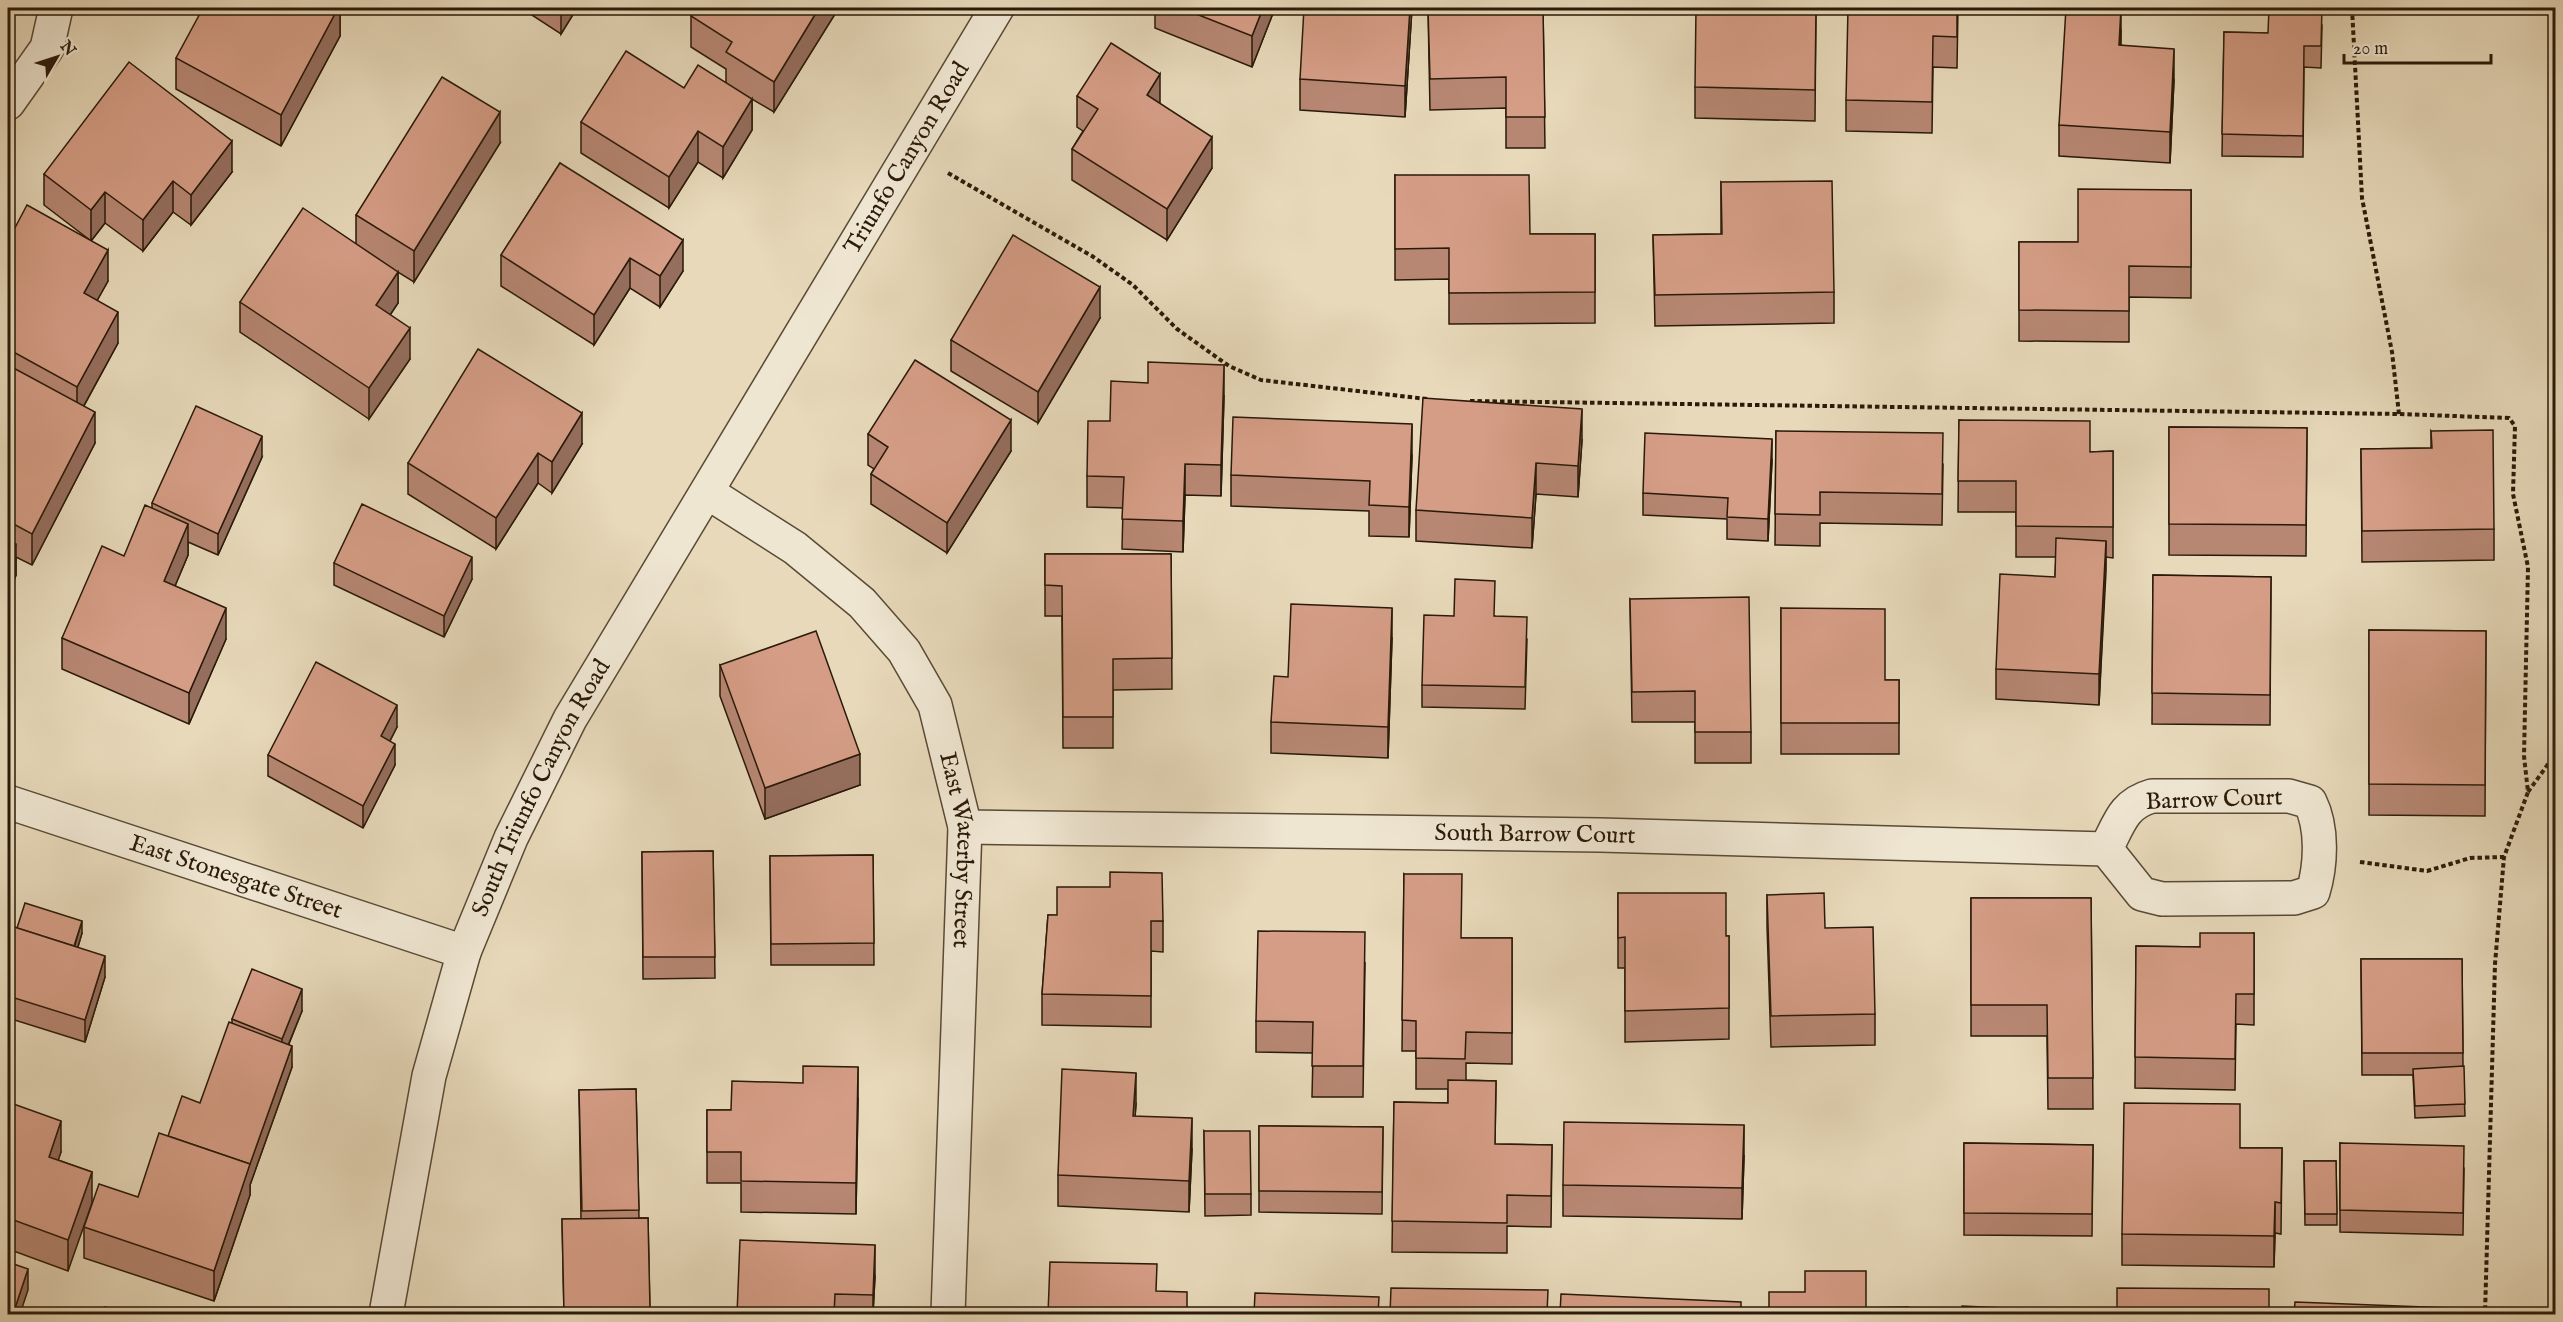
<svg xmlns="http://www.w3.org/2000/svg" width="2563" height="1322" font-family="'IM FELL English',serif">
<rect width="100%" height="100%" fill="#e7d9ba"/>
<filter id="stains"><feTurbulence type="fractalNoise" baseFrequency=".00333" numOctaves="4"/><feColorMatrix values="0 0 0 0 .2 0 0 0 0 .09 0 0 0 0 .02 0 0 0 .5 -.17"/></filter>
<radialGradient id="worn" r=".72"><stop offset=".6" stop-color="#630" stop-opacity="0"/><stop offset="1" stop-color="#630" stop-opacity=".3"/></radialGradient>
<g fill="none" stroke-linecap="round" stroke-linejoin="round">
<defs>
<g id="minor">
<path d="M8 103 47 48 56 8"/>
<path id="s1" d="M707 492 795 548 862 603 904 651 935 705 965 827 948 1314"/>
<path d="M2152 796H2289L2310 802C2323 828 2321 865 2313 892L2294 898 2162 899 2142 894 2106 849C2119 824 2123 804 2152 796Z"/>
<path id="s2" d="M8 802 464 952"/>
<path id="s3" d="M965 827 1600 835 2106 849"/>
<path id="s4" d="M386 1314 429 1076 464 952 511 838 570 719 997 8"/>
</g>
</defs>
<use href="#minor" stroke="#594a35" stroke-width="36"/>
<g stroke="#2a1a09" stroke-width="4" stroke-dasharray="4.5 3" stroke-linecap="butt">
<path d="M2352 8 2362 198 2392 352 2399 414"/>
<path d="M948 173 1092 256 1133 285 1177 329 1229 366 1261 380 1427 399"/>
<path d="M1470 401 2399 414 2509 418 2515 426 2513 494 2528 567 2524 756 2528 792 2504 857 2495 964 2485 1314"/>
<path d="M2528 792 2556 753"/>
<path d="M2360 862 2427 871 2470 858 2504 857"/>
</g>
<use href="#minor" stroke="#efe6d2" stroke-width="33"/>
</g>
<g fill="#b78773" stroke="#2a1a09" stroke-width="1.5">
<path d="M340 8V36L281 146 176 89V58Z"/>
<path d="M521 8H577L561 34Z"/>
<path d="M835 8V14L774 112 752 99V130L723 178 698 162 669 208 581 153V122L684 88 726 82V69L691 47V16Z"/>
<path d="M1155 8H1275L1252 67 1155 28Z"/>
<path d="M1412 8 1405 117 1300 110V79Z"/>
<path d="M1428 8H1543L1545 148H1506V108L1430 110Z"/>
<path d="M1816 8 1815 121 1695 118V87Z"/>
<path d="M1958 8 1957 68 1933 67 1932 133 1846 131V100Z"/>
<path d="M2322 25 2321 68 2304 67 2303 157 2222 156 2224 32 2268 33Z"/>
<path d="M2121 31V45L2174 80 2170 163 2059 156V125Z"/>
<path d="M1077 96 1160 104 1212 168 1167 240 1072 180V149L1083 131 1077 127Z"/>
<path d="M500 143 414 282 398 272V303L390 315 410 359 369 419 240 332V302L356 244V215Z"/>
<path d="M560 163 683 271 660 307 630 288 594 345 501 286V255Z"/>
<path d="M232 172 191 225 173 212 143 251 105 223 91 241 108 281 97 300 118 343 84 406 95 443 32 565 16 557V575L8 596V241H91L44 205V174Z"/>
<path d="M1395 175 1530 234H1595V323L1449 324V279L1395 280Z"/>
<path d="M1721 182 1834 292V323L1655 326 1653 235 1721 234Z"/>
<path d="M2191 190V298L2129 297V342L2019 341V242H2078Z"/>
<path d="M1100 318 1038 423 951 371V340Z"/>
<path d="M1224 396 1221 496 1185 495 1183 552 1122 549 1123 508 1087 507V476L1110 421Z"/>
<path d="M1959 420 2090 452 2113 451V558L2106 557 2099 705 1996 699V669L2055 577 2056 557H2016V512H1958Z"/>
<path d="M2169 427 2307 428 2306 556 2169 555Z"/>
<path d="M1776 431 1943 464 1942 525 1820 523V546L1775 545Z"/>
<path d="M2431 431 2494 529V560L2362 562 2361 449 2431 448Z"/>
<path d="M868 434 1011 451 947 553 871 504V474L874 469 868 465Z"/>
<path d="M1582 440 1578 497 1536 494 1532 548 1416 541V510Z"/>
<path d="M582 444 552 493 538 483 496 549 408 494V463Z"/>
<path d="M1412 455 1409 537 1369 536V511L1231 506V475Z"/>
<path d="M262 457 218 555 188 542V555L175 586 226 639 189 724 62 669V638L124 556 152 509V503Z"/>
<path d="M1772 460 1768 541 1727 539V519L1643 515V493Z"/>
<path d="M1045 554H1171L1172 689 1113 690V748H1063L1062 616H1045Z"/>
<path d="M334 563 472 579 444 637 334 585Z"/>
<path d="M2153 575 2271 577 2270 725 2152 724Z"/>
<path d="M1630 599 1751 732V763H1695V722H1632Z"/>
<path d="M1781 608 1885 680H1899V754H1781Z"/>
<path d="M1495 616 1527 639 1525 709 1422 707V685Z"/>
<path d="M2369 630 2486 631 2485 816 2369 815Z"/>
<path d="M1392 638 1388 758 1271 753V722L1288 677Z"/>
<path d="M720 665 860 785 765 819 720 696Z"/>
<path d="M397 727 390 741 395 765 363 828 268 776V755Z"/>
<path d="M713 851 715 978 643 979 642 852Z"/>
<path d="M873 855 874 965H771L770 856Z"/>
<path d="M1404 874 1461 938H1512V1064L1466 1063V1080L1496 1081 1495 1144 1552 1145 1551 1227 1507 1226V1253L1392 1252 1394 1102 1448 1103V1089H1416V1051H1402Z"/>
<path d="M1618 893 1726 936H1729V1039L1625 1042V968H1618Z"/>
<path d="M1767 895 1825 928 1875 1014V1045L1771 1047 1767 926Z"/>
<path d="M1971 898H2091L2093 1109H2048L2047 1036H1971Z"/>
<path d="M1048 915 1163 921V952L1151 951V1027L1042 1025V994Z"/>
<path d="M8 925 17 928 82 933 78 947 105 977 85 1042 8 1018Z"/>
<path d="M2254 933V1025L2236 1024 2235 1090 2135 1088 2136 946 2200 947Z"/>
<path d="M2361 959H2462L2463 1066 2465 1116 2415 1118 2413 1075H2362Z"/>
<path d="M1365 963 1363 1097H1312L1313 1053 1256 1052V1021Z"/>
<path d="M302 1011 289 1044 292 1067 250 1185V1195L214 1301 84 1258V1227L138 1197 168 1136 200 1103 232 1023V1019Z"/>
<path d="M636 1089 639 1218H648L650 1314H564L562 1219H581L579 1090Z"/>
<path d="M858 1098 856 1214 741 1212V1183H707V1110H731Z"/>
<path d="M8 1102 61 1152 58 1160 92 1172 68 1271 8 1249Z"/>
<path d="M1136 1104 1135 1116 1192 1149 1189 1212 1058 1206V1175Z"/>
<path d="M1259 1126 1383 1127 1382 1214 1259 1212Z"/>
<path d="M1204 1131 1251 1194V1215L1205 1216Z"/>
<path d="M1964 1143 2093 1145 2092 1236 1964 1235Z"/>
<path d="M2340 1143 2464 1168 2463 1235 2340 1232Z"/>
<path d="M2240 1148H2282L2281 1234 2275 1233 2274 1267 2122 1265V1234Z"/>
<path d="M1744 1156 1742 1219 1563 1216V1185Z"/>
<path d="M2304 1161H2336L2337 1225H2305Z"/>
<path d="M875 1276 873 1314H737Z"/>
</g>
<g fill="#956e5e" stroke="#2a1a09" stroke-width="1.5">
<path d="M338 8H340V36L281 146V115Z"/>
<path d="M561 8H577L561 34Z"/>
<path d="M819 8H835V14L774 112V82Z"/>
<path d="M1263 8H1275L1252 67V36Z"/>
<path d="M1410 8H1412L1405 117V86Z"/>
<path d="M2121 8V31L2119 76V45Z"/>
<path d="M2174 49V80L2170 163V132Z"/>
<path d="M1160 74V105L1147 95Z"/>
<path d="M752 99V130L723 178V147Z"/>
<path d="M500 112V143L414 282V251Z"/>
<path d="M698 131V162L669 208V177Z"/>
<path d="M1212 137V168L1167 240V209Z"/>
<path d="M232 141V172L191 225V195Z"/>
<path d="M173 181V212L143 251V220Z"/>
<path d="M105 192V223L91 241V210Z"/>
<path d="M683 240V271L660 307V276Z"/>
<path d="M108 250V281L84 324V293Z"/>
<path d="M630 258V288L594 345V315Z"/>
<path d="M398 272V303L376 336V305Z"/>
<path d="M1100 287V318L1038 423V392Z"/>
<path d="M118 312V343L77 418V387Z"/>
<path d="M410 328V359L369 419V388Z"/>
<path d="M1224 365V396L1221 496V465Z"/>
<path d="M1582 409V440L1578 497V466Z"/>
<path d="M95 412V443L32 565V534Z"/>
<path d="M582 413V444L552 493V462Z"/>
<path d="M1011 420V451L947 553V523Z"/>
<path d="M1412 424V455L1409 537V507Z"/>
<path d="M262 436V457L218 555V534Z"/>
<path d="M1772 439V460L1768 541V519Z"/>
<path d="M538 453V483L496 549V518Z"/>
<path d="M1536 463V494L1532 548V518Z"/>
<path d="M1185 464V495L1183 552V521Z"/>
<path d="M188 524V555L164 612V581Z"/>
<path d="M2106 541V572L2099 705V674Z"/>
<path d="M16 544V575L8 596V565Z"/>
<path d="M472 557V579L444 637V616Z"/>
<path d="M226 608V639L189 724V693Z"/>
<path d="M1392 608V638L1388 758V727Z"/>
<path d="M397 705V727L381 758V736Z"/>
<path d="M395 744V765L363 828V806Z"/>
<path d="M860 754V785L765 819V788Z"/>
<path d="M82 921V933L73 963V952Z"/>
<path d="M105 956V977L85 1042V1020Z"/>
<path d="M302 989V1011L282 1060V1039Z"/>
<path d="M292 1046V1067L250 1185V1195L214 1301V1271L248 1169Z"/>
<path d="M858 1067V1098L856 1214V1183Z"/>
<path d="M1136 1073V1104L1133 1146V1116Z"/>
<path d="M1192 1118V1149L1189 1212V1181Z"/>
<path d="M61 1121V1152L49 1188V1157Z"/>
<path d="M1744 1125V1156L1742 1219V1188Z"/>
<path d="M92 1172V1203L68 1271V1240Z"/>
<path d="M2275 1202V1233L2274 1267V1236Z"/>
<path d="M875 1245V1276L873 1314V1295Z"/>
<path d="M28 1269V1290L20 1314H13Z"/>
</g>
<g fill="#d59d86" stroke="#2a1a09" stroke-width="1.5">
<path d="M203 8H338L281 115 176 58Z"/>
<path d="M696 8H819L774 82 726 52 732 42 691 16Z"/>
<path d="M1181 8H1263L1252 36Z"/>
<path d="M1304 8H1410L1405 86 1300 79Z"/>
<path d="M1428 8H1543L1545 117H1506V77L1430 79Z"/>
<path d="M1696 8H1816L1815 90 1695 87Z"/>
<path d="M1848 8H1957V37L1933 36 1932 102 1846 100Z"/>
<path d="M2066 8H2121L2119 45 2174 49 2170 132 2059 125Z"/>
<path d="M2269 8H2322L2321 46H2304L2303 136 2222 134 2224 32 2268 33Z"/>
<path d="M1111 43 1160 74 1147 95 1212 137 1167 209 1072 149 1098 109 1077 96Z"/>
<path d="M626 51 684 88 698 65 752 99 723 147 698 131 669 177 581 122Z"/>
<path d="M129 62 232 141 191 195 173 181 143 220 105 192 91 210 44 174Z"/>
<path d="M442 77 500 112 414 251 356 215Z"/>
<path d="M560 163 683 240 660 276 630 258 594 315 501 255Z"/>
<path d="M1395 175H1529L1530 234H1595V292L1449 293V248L1395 249Z"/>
<path d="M1832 181 1834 292 1655 295 1653 235 1722 234 1721 182Z"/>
<path d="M2078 189 2191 190V267L2129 266V311L2019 310V242H2078Z"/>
<path d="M27 205 108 250 84 293 118 312 77 387 8 349V241Z"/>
<path d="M303 208 398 272 376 305 410 328 369 388 240 302Z"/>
<path d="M1013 235 1100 287 1038 392 951 340Z"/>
<path d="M478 349 582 413 552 462 538 453 496 518 408 463Z"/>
<path d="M915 360 1011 420 947 523 871 474 888 447 868 434Z"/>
<path d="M1148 362 1224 365 1221 465 1185 464 1183 521 1122 519 1124 477 1087 476 1088 421H1110L1111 381 1148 383Z"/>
<path d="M8 365 95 412 32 534 8 521Z"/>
<path d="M1423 398 1582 409 1578 466 1536 463 1532 518 1416 510Z"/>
<path d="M196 406 262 436 218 534 152 503Z"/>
<path d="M1233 417 1412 424 1409 507 1369 505 1370 481 1231 475Z"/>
<path d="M1959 420 2090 421V452L2113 451V527L2016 526V481H1958Z"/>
<path d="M2169 427 2307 428 2306 525 2169 524Z"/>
<path d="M2493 430 2494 529 2362 531 2361 449 2432 448 2431 431Z"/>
<path d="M1776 431 1943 433 1942 494 1820 492V515L1775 514Z"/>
<path d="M1645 433 1772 439 1768 519 1727 517 1728 498 1643 493Z"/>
<path d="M362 504 472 557 444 616 334 563Z"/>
<path d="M145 505 188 524 164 581 226 608 189 693 62 638 102 546 124 556Z"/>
<path d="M2056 538 2106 541 2099 674 1996 669 2000 574 2055 577Z"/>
<path d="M8 541 16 544 8 565Z"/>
<path d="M1045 554H1171L1172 658 1113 659V717H1063L1062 586 1045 585Z"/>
<path d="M2153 575 2271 577 2270 695 2152 693Z"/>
<path d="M1455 579 1495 581 1494 616 1527 617 1525 687 1422 685 1424 615 1454 616Z"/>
<path d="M1749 597 1751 732H1695V691L1632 692 1630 599Z"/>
<path d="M1291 604 1392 608 1388 727 1271 722 1274 676 1288 677Z"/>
<path d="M1781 608 1885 609V680H1899V723H1781Z"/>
<path d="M2369 630 2486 631 2485 785 2369 784Z"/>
<path d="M816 631 860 754 765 788 720 665Z"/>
<path d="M316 662 397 705 381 736 395 744 363 806 268 755Z"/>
<path d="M713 851 715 957H643L642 852Z"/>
<path d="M873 855 874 943 771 944 770 856Z"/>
<path d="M1110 872 1162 873 1163 921H1151V996L1042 994 1048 915H1057V887H1110Z"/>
<path d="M1404 874H1462L1461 938H1512V1033L1466 1032 1465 1059 1416 1058V1021L1402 1020Z"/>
<path d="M1618 893H1726V936H1729V1008L1625 1011V937L1618 938Z"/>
<path d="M1824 893 1825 928 1873 927 1875 1014 1771 1016 1767 895Z"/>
<path d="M1971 898H2091L2093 1078H2048L2047 1005H1971Z"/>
<path d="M25 903 82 921 74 946 17 928Z"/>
<path d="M8 925 105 956 85 1020 8 996Z"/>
<path d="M1258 931 1365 932 1363 1066H1312L1313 1022 1256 1021Z"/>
<path d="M2200 933H2254V994H2236L2235 1059 2135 1057 2136 946 2200 947Z"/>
<path d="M2361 959H2462L2463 1053H2362Z"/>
<path d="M252 969 302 989 282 1039 232 1019Z"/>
<path d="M229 1022 292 1046 250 1164 168 1136 182 1096 200 1103Z"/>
<path d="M803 1066 858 1067 856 1183 741 1181V1152H707V1110H731L732 1081 803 1083Z"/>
<path d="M2464 1066 2465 1104 2415 1106 2413 1069Z"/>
<path d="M1062 1069 1136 1073 1133 1116 1192 1118 1189 1181 1058 1175Z"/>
<path d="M1448 1080 1496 1081 1495 1144 1552 1145 1551 1196 1507 1195V1223L1392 1221 1394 1102 1448 1103Z"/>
<path d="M636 1089 639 1210 582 1211 579 1090Z"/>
<path d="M8 1102 61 1121 49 1157 92 1172 68 1240 8 1218Z"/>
<path d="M2124 1103 2240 1104V1148H2282L2281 1203 2275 1202 2274 1236 2122 1234Z"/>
<path d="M1564 1122 1744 1125 1742 1188 1563 1185Z"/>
<path d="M1259 1126 1383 1127 1382 1192 1259 1191Z"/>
<path d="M1204 1131H1250L1251 1194H1205Z"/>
<path d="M159 1133 250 1164 214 1271 84 1227 99 1184 138 1197Z"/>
<path d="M1964 1143 2093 1145 2092 1214 1964 1213Z"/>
<path d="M2340 1143 2464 1146 2463 1213 2340 1210Z"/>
<path d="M2304 1161H2336L2337 1214H2305Z"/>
<path d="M648 1218 650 1309H633V1314H564L562 1219Z"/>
<path d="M740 1240 875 1245 873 1295 835 1294 834 1314H737Z"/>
<path d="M8 1262 28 1269 13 1314H8Z"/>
<path d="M1050 1262 1157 1264 1156 1291 1187 1292V1314H1048Z"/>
<path d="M1805 1271H1866V1308L1908 1307V1314H1769V1292H1805Z"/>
<path d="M1391 1288 1548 1290 1547 1314H1390Z"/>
<path d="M2117 1288 2269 1289V1314H2117Z"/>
<path d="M1255 1293 1379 1297 1378 1314H1254Z"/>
<path d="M1561 1294 1741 1302V1314H1560Z"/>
<path d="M2295 1302 2451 1308V1314H2294Z"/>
<path d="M1962 1306 2091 1312V1314H1961Z"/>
<path d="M105 1307 128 1314H103Z"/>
<path d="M1200 1309 1245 1310V1314H1200Z"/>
</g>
<g text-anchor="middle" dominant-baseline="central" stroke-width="5" stroke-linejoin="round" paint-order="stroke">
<g font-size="24" fill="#2a1a09" stroke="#efe6d2">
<text stroke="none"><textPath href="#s4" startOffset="1281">Triunfo Canyon Road</textPath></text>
<text stroke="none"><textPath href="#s4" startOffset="552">South Triunfo Canyon Road</textPath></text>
<text transform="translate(2214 800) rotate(-2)">Barrow Court</text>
<text stroke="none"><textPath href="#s3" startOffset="570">South Barrow Court</textPath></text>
<text stroke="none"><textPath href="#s1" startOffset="465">East Waterby Street</textPath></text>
<text stroke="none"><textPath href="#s2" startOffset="240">East Stonesgate Street</textPath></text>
</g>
</g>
<rect width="2563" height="1322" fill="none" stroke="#e7d9ba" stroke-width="30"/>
<rect x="9" y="9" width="2545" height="1304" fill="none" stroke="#2a1a09" stroke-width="3"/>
<rect x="15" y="15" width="2533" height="1292" fill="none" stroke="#2a1a09" stroke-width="1.5"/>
<g transform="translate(57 57) rotate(51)" stroke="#efe6d2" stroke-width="4.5" paint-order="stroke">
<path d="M0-4.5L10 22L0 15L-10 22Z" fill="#2a1a09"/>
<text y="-9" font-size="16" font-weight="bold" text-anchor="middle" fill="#2a1a09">N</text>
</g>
<path d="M2344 54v9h147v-9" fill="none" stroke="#2a1a09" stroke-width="3"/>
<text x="2353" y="54" font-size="18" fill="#2a1a09" stroke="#efe6d2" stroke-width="4.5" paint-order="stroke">20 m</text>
<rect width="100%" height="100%" filter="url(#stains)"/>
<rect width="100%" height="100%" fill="url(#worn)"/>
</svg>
